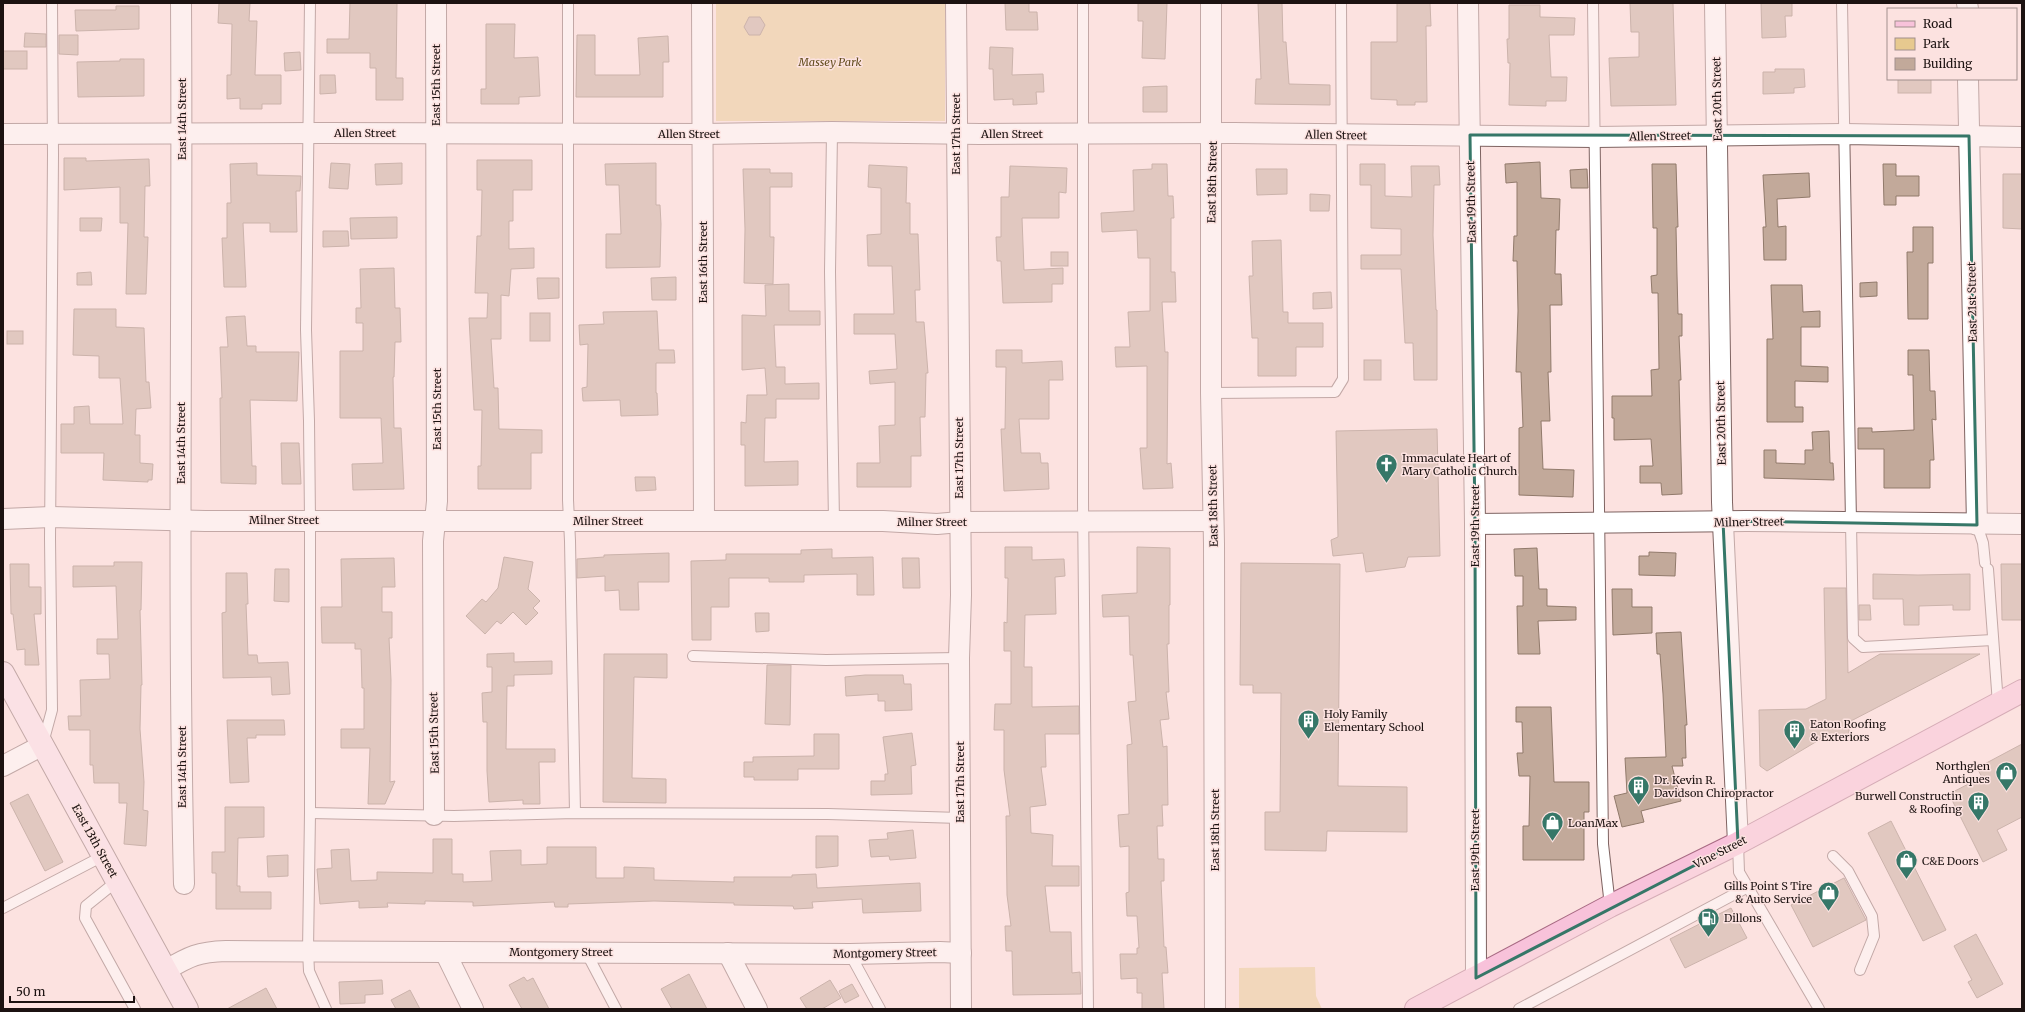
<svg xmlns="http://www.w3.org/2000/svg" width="2025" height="1012" font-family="Merriweather,serif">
<rect width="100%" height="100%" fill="#fce2e0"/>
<g fill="#e7c98f">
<rect x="716" y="3" width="229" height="118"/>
<path d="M1315 967 1316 996 1322 1009H1239V968Z"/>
</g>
<g fill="#c2a99a" stroke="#917a6b">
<path d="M219 3H250L249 21H257L255 75H281V104H262V109H240V98L227 99V75H231L232 24 218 23Z"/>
<path d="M350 3H397L396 78H403V100H376V68H370V53H327V39H349Z"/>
<path d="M1005 3H1029V12H1037L1038 30H1006Z"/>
<path d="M1138 3H1167L1165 59 1142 58 1143 21H1138Z"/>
<path d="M1258 3H1282L1283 42H1286L1289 84 1330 85V105L1255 104 1256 79H1261Z"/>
<path d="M1397 3H1430L1431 26H1426L1427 102H1415V105H1397V100L1371 99V42H1397Z"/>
<path d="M1630 3H1673L1676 105 1611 106 1609 58 1639 57V32H1631Z"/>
<path d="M1761 3H1792V16H1785L1786 37 1762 38Z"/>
<path d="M1509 5H1540V17L1575 18 1574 35H1549L1551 77H1567L1566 101H1546V106L1509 105 1510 63H1508L1507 39H1509Z"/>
<path d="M116 6H139V29L76 31 75 10H116Z"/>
<path d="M749 17H760L765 25 760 35H749L744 27Z"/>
<path d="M486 24H515L514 58 538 57 540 96 519 97V104H481V89H486Z"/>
<path d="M25 33 46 34V47H24Z"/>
<path d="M59 35H78V55L59 54Z"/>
<path d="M577 35H595V75H640L638 38 668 36 669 62H663V97H576Z"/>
<path d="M990 47 1013 48 1012 75 1043 74 1044 92H1036L1037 104 1013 105V99L994 100 993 69H989Z"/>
<rect x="3" y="51" width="24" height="18"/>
<path d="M300 52 301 70 285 71 284 53Z"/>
<path d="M120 59H144V96L78 97 77 62 120 61Z"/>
<path d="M1775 69H1804L1805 87 1794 88V93L1763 94V72H1775Z"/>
<path d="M320 75H335L336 93 320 94Z"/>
<rect x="1898" y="79" width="33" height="14"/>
<path d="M1167 86V112H1143V87Z"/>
<path d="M64 158H86V161L149 159 150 186H145L144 237H148L146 294H126L128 223H120V187L64 190Z"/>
<path d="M477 160H532V190H513V221H509V249L534 248V268L511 269 509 296 501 295V339H491L494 388H498L499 429 542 430V453H531V489H478V466H481L482 410H474L469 318H487L488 293H475L477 236H481L482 190H477Z"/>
<path d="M1540 162 1541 198 1560 199 1559 230H1556L1555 274H1561L1562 305H1550L1551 372H1548L1550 421H1541L1543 469 1574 470 1573 497 1519 495V428L1523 427 1521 372H1516L1518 311 1517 261H1513L1514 236H1517V182L1506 183 1505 164Z"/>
<path d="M257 163V175L301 176 300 191H296L297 232H270V223H243L246 287H224L222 238H227V203H231L230 164Z"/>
<path d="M331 163 350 164 348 189 329 188Z"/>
<path d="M402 163V184L376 185 375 164Z"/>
<path d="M656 163V205H660L661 224 660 267 606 268V234H621L619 185H606L605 164Z"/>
<path d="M1152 164H1167L1168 196H1173L1174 218H1171V272H1175L1176 302H1162L1165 352H1168L1167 464 1171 463 1173 488 1143 489 1140 448H1147V366L1116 367 1115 347H1130L1128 312 1150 311V258H1138L1137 230 1102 232 1101 213 1134 211 1133 170 1152 169Z"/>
<path d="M1360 164H1385V196L1412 197 1411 166H1439L1440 185H1434L1433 235 1436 310H1437V380H1414L1413 343H1405L1401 269H1361V255H1401V229L1371 228V185H1360Z"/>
<path d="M1652 164H1676L1678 227H1676L1677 275 1678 314H1682V336H1679L1681 380H1679L1682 494 1662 495 1661 483H1640V466H1653L1651 439 1614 440V418H1612V396H1652L1651 370 1659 369 1658 293H1652L1651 276 1657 275V228H1653Z"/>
<path d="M1883 164H1896V176H1919V196H1896V205H1884Z"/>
<path d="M869 165 907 167 906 203H910V234H918L920 290H915L916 322H924L928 373H926L925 417H920L921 456H911V487H857V463H880L879 426 895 425V382L870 384 869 371 897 369 895 334H854V314H894L892 266H868L867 235 881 234V188L868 187Z"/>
<path d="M1010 166 1067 168 1066 193 1059 192V218H1022L1024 270 1063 268V284H1052V302L1003 303 1001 261H997L996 237H1001V197H1009Z"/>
<path d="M743 169H770V173H792V187H770V237H774L773 284 744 283 745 229Z"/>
<path d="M1256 169H1287V194L1257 195Z"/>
<path d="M1587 169 1588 188H1571L1570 170Z"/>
<path d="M1809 173 1810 197 1777 199 1778 227 1786 226V260H1764L1763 227H1766L1763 175Z"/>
<path d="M2003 174H2022V229L2003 228Z"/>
<path d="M1310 194 1330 195 1329 211H1310Z"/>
<path d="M397 217V238L351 239 350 218Z"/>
<path d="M80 218H102L101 231H80Z"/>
<path d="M1913 227H1933V263H1928V319H1908L1907 252H1913Z"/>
<path d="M323 231H348L349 246 323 247Z"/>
<path d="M1281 240 1283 312H1288V323H1323V347H1296V376H1258V338H1252L1249 276H1253L1252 241Z"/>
<rect x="1051" y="252" width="17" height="14"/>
<path d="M394 268 395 308H400L401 342H395L394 377H393L394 428H401L404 489 353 490 352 464 383 463 381 418H340V351H363V323H356V308H361L360 269Z"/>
<path d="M91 272 92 285H77V273Z"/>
<path d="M676 277V300H652L651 278Z"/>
<path d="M537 278H559V298L538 299Z"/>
<path d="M1877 282V296L1860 297V283Z"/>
<path d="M789 284V311H820V325H774L776 367H785V384L819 383V399H776V418H765L764 462 798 461V485L745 486V445H741V422L746 423 747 395H767L765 368 742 370V315L766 316 765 285Z"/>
<path d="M1771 285H1802L1803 312 1820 311V327H1801V366L1828 367V382L1795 381V407H1803V422H1767V339H1773Z"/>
<path d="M1331 292 1332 308 1313 309V293Z"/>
<path d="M74 309H116V327L144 328 146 382H149L151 408 136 409 135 435H140V463L153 464 152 480H148V482L103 480 104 453H61V424H74V407L89 406 90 424H123L120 378H99V356L73 355Z"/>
<path d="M657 311 659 350H674L675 363H656V393H657L658 415 621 416 620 400 583 401 582 388 587 387 588 344 580 345 579 325 604 324 603 312Z"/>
<rect x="530" y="313" width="20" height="28"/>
<path d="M245 316 247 346H256V352H299L297 401 250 400 252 466H256V484L221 483 220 398H222L220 347H228L226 317Z"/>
<rect x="7" y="331" width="16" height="13"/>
<path d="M996 350H1022V363L1062 361 1063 380H1049V419H1019L1021 453H1040L1041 463H1048L1049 489 1004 491 1001 429H1005L1006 367H996Z"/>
<path d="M1908 350H1929L1930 391H1935L1936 420 1932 419 1934 460H1930V488H1884V449H1858V428H1872V432L1914 430 1913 375H1908Z"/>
<rect x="1364" y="360" width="17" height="20"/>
<path d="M1437 429 1440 556 1408 557 1405 567 1366 572 1363 553 1333 556 1331 540 1338 537 1336 431Z"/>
<path d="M1829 431 1830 463H1833L1834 480 1764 478V450H1776V463L1805 464V450H1813L1812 432Z"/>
<path d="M281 443H299L301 484H282Z"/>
<path d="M635 477H655L656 490 636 491Z"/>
<path d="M1005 547H1032V560L1064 559 1065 576 1055 577 1056 614 1025 615 1024 667H1032V707L1079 706V734H1045L1046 767H1041L1046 805 1030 807 1031 833 1053 835 1052 866H1079V886H1045L1050 932H1071L1072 973 1080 972 1081 994 1013 995 1012 951H1006L1005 926H1011L1007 895 1006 816H1010L1004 770V730H994L995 704H1011V651H1004V622L1007 623 1008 578H1005Z"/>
<path d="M1137 547 1170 548V605H1169V644H1167L1169 692H1166L1169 719 1160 720 1163 747 1167 746 1168 805H1162L1163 826H1157L1158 859H1164V881H1161L1164 947H1166L1168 973H1162L1164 1009H1142V993H1137V978L1121 979 1120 954H1137V948H1139L1137 916H1127L1126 893 1129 892V846L1120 847 1118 815 1129 814 1127 745 1132 744 1128 702 1136 701 1133 655H1130L1129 616 1103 617 1102 595 1137 593Z"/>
<path d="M1537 548 1539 589H1547V606L1576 607V620L1538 621 1540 654H1518L1517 606H1523V576H1515L1514 549Z"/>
<path d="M832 549V558L873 557 874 595H857V574L804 575V582H769V578H729V607H711V640H692L691 561 726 560V554H801V550Z"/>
<path d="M1649 552 1676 553 1675 576 1639 575V556H1649Z"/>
<path d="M669 553V582H638L639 610H620L619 590 605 591V576L577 578V559L604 557V555Z"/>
<path d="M504 557 533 562 528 589 540 601 533 608 538 613 526 625 513 612 501 624 497 621 485 634 466 616 482 599 486 602 498 588Z"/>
<path d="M394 558 395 587H382V612H392V638H389L391 680 390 782 395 781 385 804H368L370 748H341V729H364V688H362L361 649H355V643H322L321 607H342L341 559Z"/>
<path d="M902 558H919L920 588H903Z"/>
<path d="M114 562H142L141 610H140L142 685H141L140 729 144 782 143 810 148 811 146 846 124 844 127 803H119V783H94L93 765H90V730H69L68 716H81L80 680 110 679 109 654H97V639H118L116 586 73 587V566H114Z"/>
<path d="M1241 563 1340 564 1338 786 1407 787V832L1327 831 1326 851 1265 850V812H1280L1281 693H1253V685H1240Z"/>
<path d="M10 564H29V587H41V614H34L39 665H25V649L17 650 13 614H11Z"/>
<path d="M2001 564H2022V620H2002Z"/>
<path d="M275 569H289V602L274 601Z"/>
<path d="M226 573H247L248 604H246L248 655H257L258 663 288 662 290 694 272 695 271 677 223 678 222 613 226 612Z"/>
<path d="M1873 574 1918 575 1970 574V610H1953V605L1919 606V625H1904L1903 599H1873Z"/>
<path d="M1824 588H1846L1848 673 1880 654H1980L1849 722V737H1824L1767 771 1760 766 1759 710 1806 709 1826 699Z"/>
<path d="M1612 589H1632V607H1652V633L1613 635Z"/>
<path d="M1859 605H1870L1871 620H1859Z"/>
<path d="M755 613H769V631L756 632Z"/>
<path d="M1681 632 1687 725H1685L1686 758H1682L1683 766H1672L1681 801 1641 811 1644 822 1622 827 1614 796 1627 793 1625 758 1666 757 1663 694 1660 654H1657L1656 633Z"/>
<path d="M514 653V662L552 661V674L514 675V686H507L506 749H555V762H539L540 804H523V800L489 802 487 771V722H483L482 693 492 692V667H487V654Z"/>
<path d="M604 654H667V678L634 677 632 778 666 779V803L603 802Z"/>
<path d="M767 665H791L790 725 765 724Z"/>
<path d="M865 675H903L904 684H911L912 710 885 711V701H878V694L846 696 845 677Z"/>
<path d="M1516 707H1551L1554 782H1589V812H1584V860H1523V826H1529L1530 776H1519L1517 753H1523L1522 722H1516Z"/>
<path d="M227 720H284L285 735H256V738H247L249 782 230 783Z"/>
<path d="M912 733 916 765 911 766 912 794 871 795V781H885V774H888L883 737Z"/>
<path d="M814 734H839V769H798V780H754V777H744V762H753V757L814 756Z"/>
<path d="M2022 744V817L1997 830 2007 850 1983 862 1949 794 1982 777 1977 768Z"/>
<path d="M28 794 63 862 45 871 10 803Z"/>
<path d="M225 807H264V837L238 838 237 886H240V892H271V909H216V873H212V852H225Z"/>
<path d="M1891 821 1946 930 1923 941 1868 833Z"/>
<path d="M913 830 916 858 890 860 889 856 871 857 869 840 888 839 887 833Z"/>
<path d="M816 836H838V866L816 868Z"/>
<path d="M433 839H452V874H463V882L492 881 490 851 521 850V865L547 864V847H596V878H624V867L654 868V880L734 882V877H792V875L816 874 817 888 920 883 921 911 863 913 862 899 812 902 813 908 794 909 793 906 734 905V903L654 901 568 904V907H555L554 902 473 906V902L425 901V904L387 903 388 907 359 908V901L320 904 317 869 332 868 331 850 349 849 351 881 377 880V872L433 873Z"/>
<path d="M288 855V876L268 877 267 856Z"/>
<path d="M1844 878 1866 920 1813 947 1791 905Z"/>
<path d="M1731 908 1747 938 1685 968 1670 939Z"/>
<path d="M1976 934 2003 984 1977 998 1968 982 1972 980 1954 946Z"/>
<path d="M689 974 707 1009H672L661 989Z"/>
<path d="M524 977 527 981 533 978 549 1009H522L509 985Z"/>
<path d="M382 980 383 994 365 995V1003L340 1004 339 982Z"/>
<path d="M830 980 841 998 822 1009H807L800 998Z"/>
<path d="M852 984 859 996 845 1003 839 991Z"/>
<path d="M266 988 277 1009H227Z"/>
<path d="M410 990 420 1009H396L391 1000Z"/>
</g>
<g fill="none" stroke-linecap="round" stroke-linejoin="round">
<defs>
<g id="lane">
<path d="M310 3 306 330 309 421 310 520V813L308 951 309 971 326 1009"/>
<path d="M568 3V500L570 541 575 813"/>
<path d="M1083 3V502L1088 1009"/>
<path d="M1593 3 1603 844 1610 906"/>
<path d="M1842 3 1853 638 1863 647 1993 640"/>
<path d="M832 132 830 272 834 522"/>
<path d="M1211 393 1335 392 1343 379 1341 3"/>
<path d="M1977 525 1983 543 1985 563"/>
<path d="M1988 569 1998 704"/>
<path d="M693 656 826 660 959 658"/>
<path d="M43 743 52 710 50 539 53 155 52 3"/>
<path d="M310 813 454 816 575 813 828 814 960 818"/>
<path d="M1738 843 1739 872 1819 1009"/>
<path d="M1833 856 1848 871 1872 916 1874 936 1860 970"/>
<path d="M117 881 86 906 85 918 135 1009"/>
<path d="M3 908 103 856"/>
<path d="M586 952 616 1009"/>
<path d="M850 954 880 1009"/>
<path d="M1519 1009 1748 887"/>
</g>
<g id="street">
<path d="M181 3C183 296 177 590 184 884"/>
<path d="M702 3 704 521"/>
<path d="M956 3 961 595 959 658 961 1009"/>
<path d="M1211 3V393L1214 544 1215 1009"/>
<path d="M1468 3 1475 524 1476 978"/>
<path d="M1715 3 1722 502 1738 843"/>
<path d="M1967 3 1968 9"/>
<path d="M1968 79 1977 525"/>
<path d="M3 134 325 133 703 134 832 132 980 134 1234 133 1595 137 1844 134 2022 137"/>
<path d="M3 519 51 517 205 521H883L937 524 960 522 1213 521"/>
<path d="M1475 524 1746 521 2022 524"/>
<path d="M3 766 43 745"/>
<path d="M434 815 433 541 437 501 436 3"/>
<path d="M445 952 473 1009"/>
<path d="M728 953 757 1009"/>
<path d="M166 970C190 956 198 952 226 951L850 954 940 952 961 953"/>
</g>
<path id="secondary" d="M3 673 187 1009"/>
<path id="primary" d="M1416 1009 1610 906 1738 843 2022 691"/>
</defs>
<use href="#lane" stroke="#7e6361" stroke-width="12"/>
<use href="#street" stroke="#7e6361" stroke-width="22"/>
<use href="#secondary" stroke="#7e6361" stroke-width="24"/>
<use href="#primary" stroke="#a86a83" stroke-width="24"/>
<use href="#lane" stroke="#fff" stroke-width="10"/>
<use href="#street" stroke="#fff" stroke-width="20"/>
<use href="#secondary" stroke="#fbe1ec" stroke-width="22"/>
<use href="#primary" stroke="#f8c2da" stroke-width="22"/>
</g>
<path d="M0 0H2025V1012H0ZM1470 135 1969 136 1977 525 1723 521 1738 843 1476 978 1475 524Z" fill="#fce2e0" fill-opacity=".55" fill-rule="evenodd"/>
<path fill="none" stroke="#367768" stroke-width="3" stroke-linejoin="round" d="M1470 135 1969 136 1977 525 1723 521 1738 843 1476 978 1475 524Z"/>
<defs>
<symbol id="church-pin" viewBox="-11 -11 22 30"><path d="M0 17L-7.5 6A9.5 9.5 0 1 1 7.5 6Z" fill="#367768" stroke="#fce2e0"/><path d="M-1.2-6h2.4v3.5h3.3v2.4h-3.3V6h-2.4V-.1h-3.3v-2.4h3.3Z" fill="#fff"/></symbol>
<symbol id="building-pin" viewBox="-11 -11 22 30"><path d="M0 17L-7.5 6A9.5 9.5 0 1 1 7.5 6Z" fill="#367768" stroke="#fce2e0"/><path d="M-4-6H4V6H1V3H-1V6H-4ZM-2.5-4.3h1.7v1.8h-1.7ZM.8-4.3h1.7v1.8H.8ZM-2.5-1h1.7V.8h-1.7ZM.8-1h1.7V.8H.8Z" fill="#fff"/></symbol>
<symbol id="shop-pin" viewBox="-11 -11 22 30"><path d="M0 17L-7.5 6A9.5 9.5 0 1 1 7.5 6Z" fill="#367768" stroke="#fce2e0"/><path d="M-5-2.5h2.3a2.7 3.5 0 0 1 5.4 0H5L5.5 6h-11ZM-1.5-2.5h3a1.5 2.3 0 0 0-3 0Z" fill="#fff"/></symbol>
<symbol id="fuel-pin" viewBox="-11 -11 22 30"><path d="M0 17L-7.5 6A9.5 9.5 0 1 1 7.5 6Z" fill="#367768" stroke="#fce2e0"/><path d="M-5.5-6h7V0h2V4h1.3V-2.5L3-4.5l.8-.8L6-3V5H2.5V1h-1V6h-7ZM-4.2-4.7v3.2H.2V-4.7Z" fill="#fff"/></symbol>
</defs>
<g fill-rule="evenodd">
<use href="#church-pin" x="1374" y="452" width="25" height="34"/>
<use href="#building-pin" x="1296" y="708" width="25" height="34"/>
<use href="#building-pin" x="1782" y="718" width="25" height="34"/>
<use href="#shop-pin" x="1994" y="760" width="25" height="34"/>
<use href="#building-pin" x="1626" y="774" width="25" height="34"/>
<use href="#building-pin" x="1966" y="790" width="25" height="34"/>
<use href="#shop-pin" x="1540" y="810" width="25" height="34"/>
<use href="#shop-pin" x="1894" y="848" width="25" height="34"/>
<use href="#shop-pin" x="1816" y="880" width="25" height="34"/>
<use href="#fuel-pin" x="1696" y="906" width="25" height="34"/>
</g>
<g text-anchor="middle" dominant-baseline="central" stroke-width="3" stroke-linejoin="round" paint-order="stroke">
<g font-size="11" font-style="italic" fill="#624c1c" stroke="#fce2e0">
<text x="830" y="62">Massey Park</text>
</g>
<g font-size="11" fill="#1c1211" stroke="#fce2e0">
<text transform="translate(436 85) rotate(-90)">East 15th Street</text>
<text transform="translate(1717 99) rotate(-91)">East 20th Street</text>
<text transform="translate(182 119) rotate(-90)">East 14th Street</text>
<text x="365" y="133">Allen Street</text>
<text x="689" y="134">Allen Street</text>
<text transform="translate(956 134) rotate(-90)">East 17th Street</text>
<text x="1012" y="134">Allen Street</text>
<text transform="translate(1336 135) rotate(1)">Allen Street</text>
<text transform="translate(1660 136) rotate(-1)">Allen Street</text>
<text transform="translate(1212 182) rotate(-89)">East 18th Street</text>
<text transform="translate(1471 202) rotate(-91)">East 19th Street</text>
<text transform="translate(703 262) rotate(-90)">East 16th Street</text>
<text transform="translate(1972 302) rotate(-91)">East 21st Street</text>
<text transform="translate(437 409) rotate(-90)">East 15th Street</text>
<text transform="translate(1721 423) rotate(-91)">East 20th Street</text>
<text transform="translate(181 443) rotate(-90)">East 14th Street</text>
<text transform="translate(959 458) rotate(-90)">East 17th Street</text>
<text transform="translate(1213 506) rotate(-91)">East 18th Street</text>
<text x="284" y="520">Milner Street</text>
<text x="608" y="521">Milner Street</text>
<text x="932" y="522">Milner Street</text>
<text transform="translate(1749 522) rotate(-1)">Milner Street</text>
<text transform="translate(1475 526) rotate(-90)">East 19th Street</text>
<text transform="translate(434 733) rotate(-91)">East 15th Street</text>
<text transform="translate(182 767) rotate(-90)">East 14th Street</text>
<text transform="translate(960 782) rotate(-90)">East 17th Street</text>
<text transform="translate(1215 830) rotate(-90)">East 18th Street</text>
<text transform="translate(95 841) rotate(61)">East 13th Street</text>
<text transform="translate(1475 850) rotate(-90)">East 19th Street</text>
<text transform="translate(1720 852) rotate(-27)">Vine Street</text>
<text x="561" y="952">Montgomery Street</text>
<text transform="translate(885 953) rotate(-1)">Montgomery Street</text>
</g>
<g font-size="11" fill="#1c1211" stroke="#fce2e0" text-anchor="start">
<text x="1402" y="458">Immaculate Heart of<tspan x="1402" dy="13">Mary Catholic Church</tspan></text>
<text x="1324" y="714">Holy Family<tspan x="1324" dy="13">Elementary School</tspan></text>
<text x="1810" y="724">Eaton Roofing<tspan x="1810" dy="13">&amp; Exteriors</tspan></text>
<text x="1990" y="766" text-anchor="end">Northglen<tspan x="1990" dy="13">Antiques</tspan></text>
<text x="1654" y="780">Dr. Kevin R.<tspan x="1654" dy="13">Davidson Chiropractor</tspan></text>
<text x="1962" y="796" text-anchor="end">Burwell Constructin<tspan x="1962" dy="13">&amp; Roofing</tspan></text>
<text x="1568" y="823">LoanMax</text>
<text x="1922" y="861">C&amp;E Doors</text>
<text x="1812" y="886" text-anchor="end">Gills Point S Tire<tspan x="1812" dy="13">&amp; Auto Service</tspan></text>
<text x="1724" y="918">Dillons</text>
</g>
</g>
<rect width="2025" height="1012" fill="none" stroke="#1c1211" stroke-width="8"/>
<rect x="1887" y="8" width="130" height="72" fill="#fce2e0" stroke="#a28f8d"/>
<rect x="1895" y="21" width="20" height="6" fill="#f8c2da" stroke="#a28f8d"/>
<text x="1923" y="28" font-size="12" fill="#1c1211">Road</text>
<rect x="1895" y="38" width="20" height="12" fill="#e7c98f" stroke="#a28f8d"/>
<text x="1923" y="48" font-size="12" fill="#1c1211">Park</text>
<rect x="1895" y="58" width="20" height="12" fill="#c2a99a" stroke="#a28f8d"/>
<text x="1923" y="68" font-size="12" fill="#1c1211">Building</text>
<path d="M10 996v6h124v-6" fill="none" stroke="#1c1211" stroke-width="2"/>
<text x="16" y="996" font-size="12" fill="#1c1211" stroke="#fce2e0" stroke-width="3" paint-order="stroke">50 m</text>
</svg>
